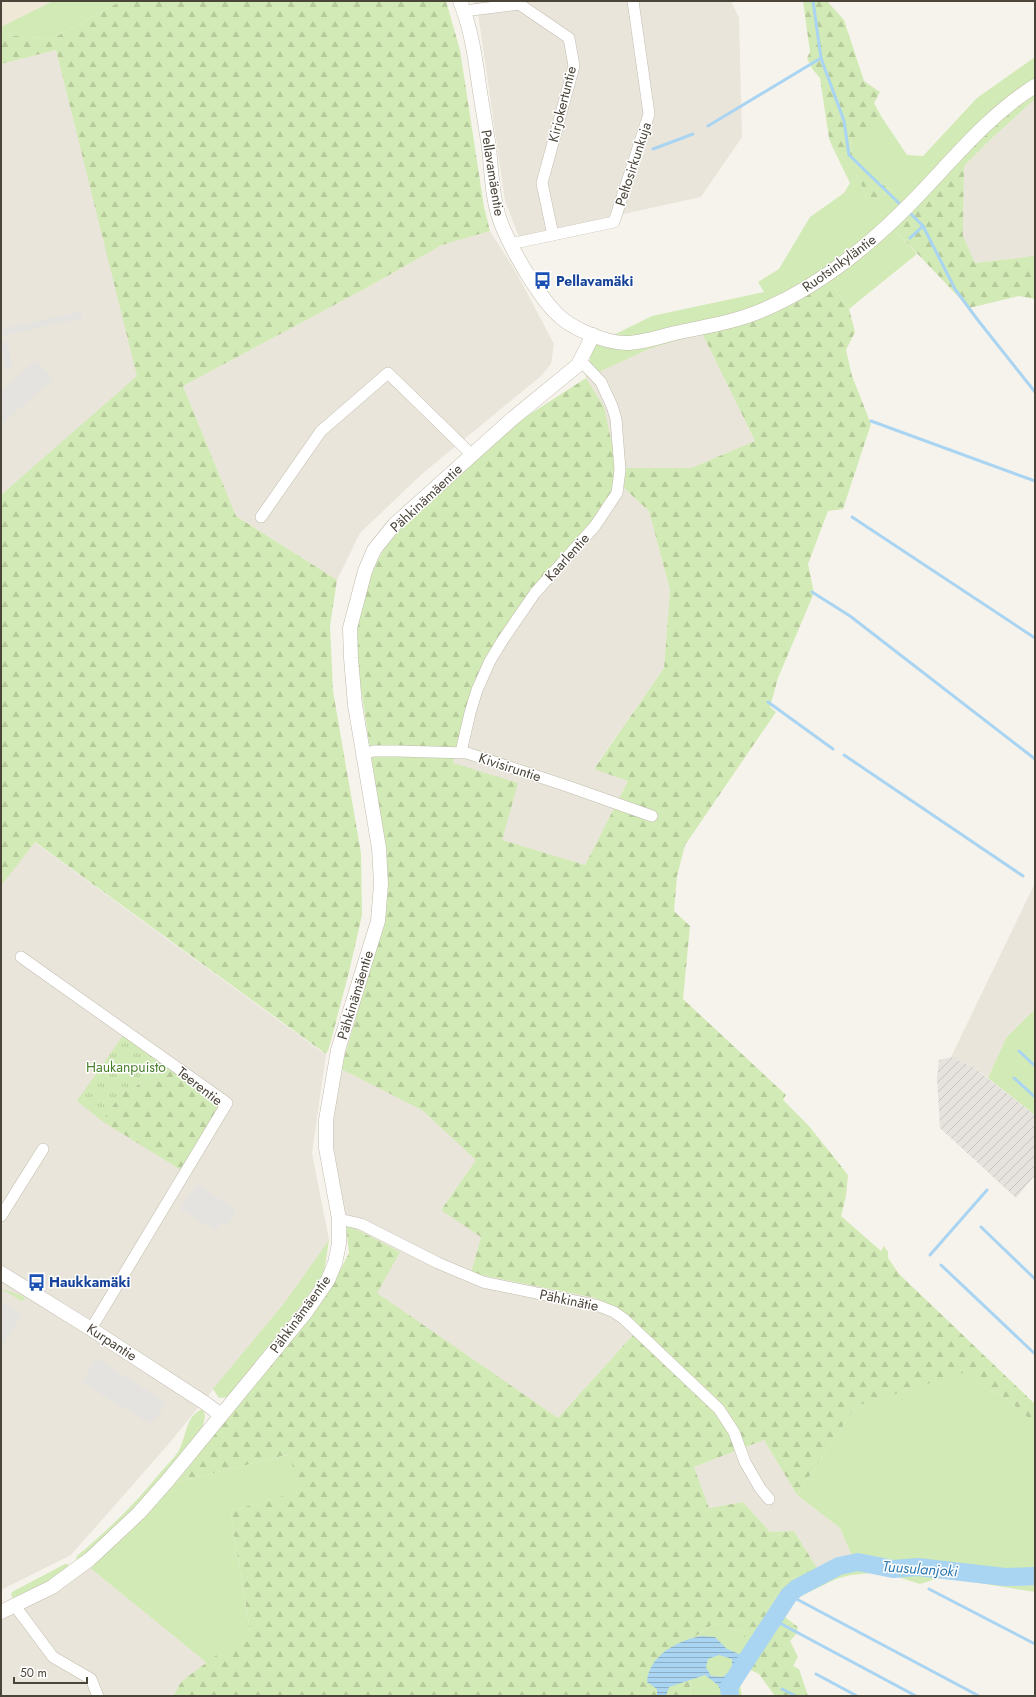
<svg xmlns="http://www.w3.org/2000/svg" width="1036" height="1697" font-family="Jost,sans-serif">
<defs>
<pattern id="industrial-furrows" width="10" height="10" patternUnits="userSpaceOnUse"><rect width="10" height="10" fill="#e6e2dd"/><path d="M-1 1l2-2M0 10L10 0M9 11l2-2" fill="none" stroke="#c7c3be"/></pattern>
<pattern id="forest-firs" width="22" height="20" patternUnits="userSpaceOnUse"><rect width="22" height="20" fill="#d2eab5"/><path d="M5 1l3.5 6h-7zM16 11l3.5 6h-7z" fill="#b6ca9c"/></pattern>
<pattern id="park-tufts" width="24" height="20" patternUnits="userSpaceOnUse"><rect width="24" height="20" fill="#d2eab5"/><path d="M3 7l-1-3M5 7V3M7 7l1-3M15 17l-1-3M17 17v-4M19 17l1-3" fill="none" stroke="#b6ca9c"/></pattern>
<pattern id="water-rules" width="6" height="5" patternUnits="userSpaceOnUse"><rect width="6" height="5" fill="#a9d4f2"/><path d="M0 2.5h6" fill="none" stroke="#8caec5"/></pattern>
</defs>
<rect width="100%" height="100%" fill="#f6f3ec"/>
<g fill="#eae5da">
<path d="M473 1H731L739 18 742 137 701 197 519 237 505 201 478 13Z"/>
<path d="M56 50 138 376 1 495V64Z"/>
<path d="M1035 99V256L975 263 963 236 964 166 991 139Z"/>
<path d="M490 231 516 272 554 344 551 364 541 376 423 473 360 533 337 580 236 516 183 386 368 287 442 245Z"/>
<path d="M702 333 755 441 691 468H625L624 488 649 511 670 590 664 668 594 768 628 781 585 865 501 840 453 763 470 694 604 407 586 378 649 349Z"/>
<path d="M34 842 326 1055 312 1153 329 1240 285 1302 167 1446 71 1555 1 1590V886Z"/>
<path d="M1035 883V1009L1006 1038 988 1078 973 1067 951 1057Z"/>
<path d="M341 1069 423 1110 477 1160 441 1209 481 1237 471 1273 596 1298 633 1335 558 1418 376 1293 346 1224 332 1161 331 1128Z"/>
<path d="M764 1440 797 1495 840 1528 852 1556 820 1573 794 1531 770 1532 743 1502 709 1508 694 1467Z"/>
<path d="M89 1567 207 1663 182 1681 173 1696H1V1620L26 1608Z"/>
</g>
<path fill="url(#industrial-furrows)" d="M951 1057 973 1067 1035 1115V1175L1016 1198 940 1128 937 1078 939 1060Z"/>
<path fill="#efe8d6" d="M1 1H53L1 27Z"/>
<g fill="#d2eab5">
<path d="M53 1H121L52 39 7 35 1 37V27Z"/>
<path d="M1035 57V97L1018 106 894 229 917 254 849 309 828 279 702 333 649 349 586 378 590 359 585 349 652 316 764 292 758 282 779 269 810 217 844 193 850 183 832 146 859 178 869 204 891 190 868 175 853 161 850 139 881 116 907 155 923 156 977 98Z"/>
<path d="M1035 1009V1115L988 1078 1006 1038Z"/>
<path d="M329 1240 324 1273 284 1329 228 1397 219 1398 213 1389 285 1302Z"/>
<path d="M3 1289 23 1296 25 1299 22 1301 3 1290Z"/>
<path d="M969 1370 986 1388 1006 1398 1035 1424V1572L1007 1574 1009 1586 1035 1585V1592L942 1577 920 1584 888 1574 871 1573 851 1575 836 1579 793 1600 785 1617 768 1610 785 1580 820 1573 852 1556 840 1528 797 1495 856 1406Z"/>
<path d="M203 1409 205 1416 203 1426 153 1489 102 1541 77 1560 76 1559 77 1556C107 1531 135 1504 160 1473 166 1466 173 1459 178 1452 187 1437 185 1415 203 1409Z"/>
<path d="M291 1454 299 1492 230 1511 250 1631 207 1663 89 1567 173 1483Z"/>
<path d="M65 1564H68V1567L42 1586 13 1598 11 1595 12 1592Z"/>
<path d="M713 1624 746 1632 755 1658 739 1680 742 1696H691L689 1658H664Z"/>
</g>
<g fill="url(#forest-firs)">
<path d="M121 1H446L460 50 484 207 490 231 442 245 368 287 183 386 236 516 337 580 330 626 333 691 361 853 362 915 349 972 329 1048 326 1054 35 842 1 886V495L137 376 56 50 1 64V37L7 35 52 39Z"/>
<path d="M803 1H827L844 20 864 81 880 92 874 103 881 116 872 124 871 133 859 144 850 140 853 161 868 175 891 190 869 204 859 178 832 146 829 138 820 78 813 70 807 58 810 52Z"/>
<path d="M1035 97V99L991 139 964 166 963 236 975 263 1035 256V299L1019 296 969 308 894 229 966 154 1018 106Z"/>
<path d="M828 279 849 309 855 332 846 350 852 376 871 424 843 509 828 511 808 564 814 593 778 678 770 707 776 712 685 845 677 876 674 911 690 926 683 999 786 1095 783 1100 809 1126 848 1175 846 1196 841 1216 881 1251 884 1246 888 1252V1258L899 1274 1035 1404V1424L1006 1398 986 1388 969 1371 856 1406 797 1495 764 1440 694 1467 709 1508 743 1502 770 1532 794 1531 820 1573 785 1580 768 1610 785 1617 798 1627 796 1634 790 1641 798 1657 793 1666 799 1669 808 1696H775L759 1674 748 1669 755 1657 738 1650 746 1632 713 1624 664 1658H689L691 1696H173L182 1681 250 1630 230 1511 298 1492 290 1454 173 1483 332 1286 349 1253 346 1224 400 1252 377 1293 558 1418 633 1335 596 1298 471 1273 481 1237 441 1210 476 1160 422 1110 341 1069 385 917 387 860 359 676 357 627 371 572 388 542 404 524 524 418 586 378 604 407 616 464 615 483 601 511 536 586 470 694 453 763 518 783 502 840 585 865 628 781 594 769 664 668 670 590 649 511 624 488 625 468H691L755 441 702 333Z"/>
<path d="M152 1053 220 1104 181 1170 102 1121 124 1090 133 1089 141 1082 150 1084 160 1070 147 1062Z"/>
</g>
<path fill="url(#park-tufts)" d="M124 1034 152 1053 147 1062 160 1070 150 1084 141 1082 133 1089 124 1090 102 1121 77 1101Z"/>
<g fill="#e5e3e0">
<path d="M81 311 82 318 3 336 2 329Z"/>
<path d="M8 342 12 369 5 370 1 343Z"/>
<path d="M36 360 53 379 1 425V391Z"/>
<path d="M197 1184 236 1210 227 1226 221 1222 216 1231 180 1209Z"/>
<path d="M1 1302 22 1314 1 1347Z"/>
<path d="M96 1358 167 1403 151 1424 82 1383Z"/>
</g>
<g fill="url(#water-rules)" fill-rule="evenodd">
<path d="M1035 1572V1585L1009 1586 1007 1574Z"/>
<path d="M701 1636 715 1637 727 1649 744 1656 750 1660C743 1672 733 1682 733 1696H723L718 1685 705 1675 669 1687 666 1696H657V1689L647 1682C649 1655 677 1641 701 1636ZM719 1655 732 1659V1671L722 1677 711 1676 706 1667 708 1659Z"/>
</g>
<g fill="none" stroke-linecap="round" stroke-linejoin="round">
<g stroke="#a9d4f2" stroke-width="3">
<path d="M813 1 821 58 844 121 849 155 902 206"/>
<path d="M708 126 821 58"/>
<path d="M653 149 693 134"/>
<path d="M908 211 923 226 955 289 977 319 1035 392"/>
<path d="M910 238 923 226"/>
<path d="M871 421 1035 481"/>
<path d="M852 517 1035 638"/>
<path d="M812 592 850 616 1035 759"/>
<path d="M768 702 833 749"/>
<path d="M844 755 1023 876"/>
<path d="M1019 1051 1035 1066"/>
<path d="M1014 1078 1035 1097"/>
<path d="M981 1227 1035 1279"/>
<path d="M930 1255 987 1190"/>
<path d="M941 1265 1035 1354"/>
<path d="M929 1589 1035 1644"/>
<path d="M789 1595 979 1696"/>
<path d="M774 1620 916 1696"/>
<path d="M816 1674 857 1696"/>
<path d="M782 1689 796 1696"/>
</g>
<path stroke="#a9d4f2" stroke-width="18" d="M730 1696 729 1687 789 1595 797 1588 839 1566 858 1562 893 1569 918 1567 1005 1577 1035 1576"/>
<defs>
<g id="minor">
<path d="M464 11 519 4 569 38 574 66 542 183 553 235"/>
<path d="M510 244 614 222 649 114 633 1"/>
<path d="M261 517 321 431 388 373 473 456"/>
<path d="M461 752 470 713 477 690 490 661 502 641 535 593 595 526 617 493 620 470 616 419 612 406 601 382 580 360"/>
<path d="M362 754 374 751H397L467 753 567 786 652 816"/>
<path d="M21 957 227 1103 91 1329"/>
<path d="M1 1216 43 1149"/>
<path d="M339 1219 361 1224 438 1263 483 1282 599 1306 614 1312 624 1319 719 1409 734 1432 745 1462 760 1488 769 1499"/>
<path d="M15 1606 53 1657 91 1679 98 1696"/>
</g>
<g id="tertiary">
<path d="M460 1C471 28 475 56 479 85 482 106 486 127 489 148 492 175 492 203 503 228 513 252 538 295 556 313 570 328 605 343 626 343 642 343 659 337 675 333 704 327 735 322 763 310 820 286 870 245 913 201 952 161 987 116 1035 86"/>
<path d="M1 1273 91 1329 205 1403 221 1415"/>
<path d="M1 1612 52 1587 90 1559 139 1513 169 1479 306 1312 328 1280 335 1263 339 1244V1219L326 1148V1120L338 1050 378 921 381 884 379 848 355 705 351 658 350 628 365 571 374 550 394 525 512 419 578 365 593 335"/>
</g>
</defs>
<use href="#minor" stroke="#c2bbae" stroke-width="12"/>
<use href="#tertiary" stroke="#c2bbae" stroke-width="15"/>
<use href="#minor" stroke="#fff" stroke-width="11"/>
<use href="#tertiary" stroke="#fff" stroke-width="14"/>
</g>
<defs>
<symbol id="bus-bare" viewBox="-9 -9 18 18"><path d="M-5-6H5V4H4V6H2V4H-2V6H-4V4H-5ZM-3.5-4V0h7V-4ZM-3.5 1.2v1.5H-2V1.2ZM2 1.2v1.5H3.5V1.2Z" fill="#1a4fb4" stroke="#fff" stroke-width="2.5" paint-order="stroke"/></symbol>
</defs>
<g fill-rule="evenodd">
<use href="#bus-bare" x="530" y="268" width="25" height="25"/>
<use href="#bus-bare" x="24" y="1270" width="25" height="25"/>
</g>
<g text-anchor="middle" dominant-baseline="central" stroke-width="3" stroke-linejoin="round" paint-order="stroke">
<g font-size="14" fill="#4b4439" stroke="#fff">
<text transform="translate(562 104) rotate(-76)">Kirjokertuntie</text>
<text transform="translate(633 164) rotate(-72)">Peltosirkunkuja</text>
<text transform="translate(493 173) rotate(81)">Pellavamäentie</text>
<text transform="translate(839 263) rotate(-36)">Ruotsinkyläntie</text>
<text transform="translate(426 498) rotate(-43)">Pähkinämäentie</text>
<text transform="translate(567 557) rotate(-48)">Kaarlentie</text>
<text transform="translate(510 767) rotate(18)">Kivisiruntie</text>
<text transform="translate(355 995) rotate(-73)">Pähkinämäentie</text>
<text transform="translate(200 1086) rotate(38)">Teerentie</text>
<text transform="translate(569 1300) rotate(12)">Pähkinätie</text>
<text transform="translate(300 1314) rotate(-54)">Pähkinämäentie</text>
<text transform="translate(112 1342) rotate(33)">Kurpantie</text>
</g>
<g font-size="14" font-weight="bold" fill="#164399" stroke="#fff" text-anchor="start">
<text x="556" y="281">Pellavamäki</text>
<text x="49" y="1282">Haukkamäki</text>
</g>
<g font-size="14" fill="#4a7f2a" stroke="#fff">
<text x="126" y="1067">Haukanpuisto</text>
</g>
<g font-size="15" font-style="italic" fill="#2e7ab2" stroke="#fff">
<text transform="translate(920 1569) rotate(4)">Tuusulanjoki</text>
</g>
</g>
<rect width="1036" height="1697" fill="none" stroke="#4b4439" stroke-width="4"/>
<path d="M14 1677v6h73v-6" fill="none" stroke="#4b4439" stroke-width="2"/>
<text x="20" y="1677" font-size="12" fill="#4b4439" stroke="#ffffff" stroke-width="3" paint-order="stroke">50 m</text>
</svg>
